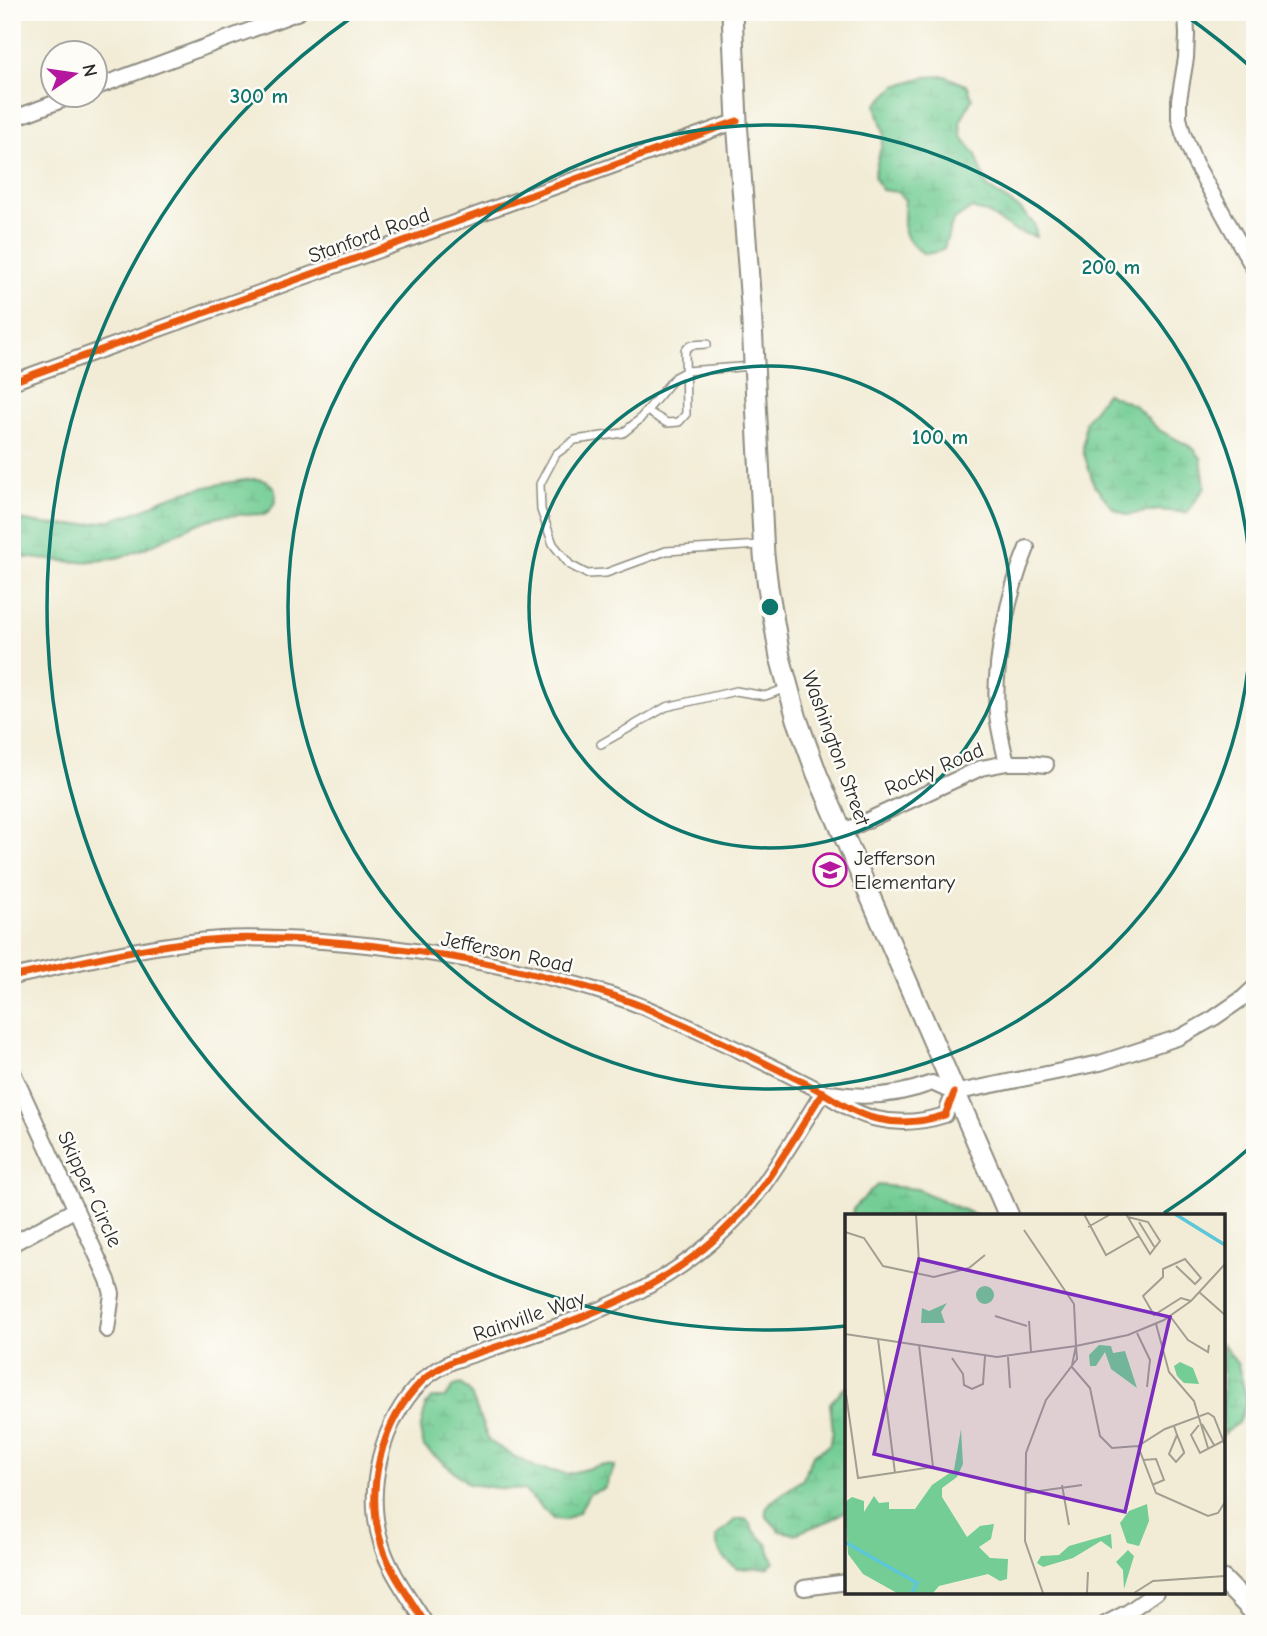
<svg xmlns="http://www.w3.org/2000/svg" width="1267" height="1636" font-family="'Comic Neue',sans-serif">
<defs>
<pattern id="wetland-marsh" width="20" height="14" patternUnits="userSpaceOnUse" patternTransform="scale(1.75)"><rect width="20" height="14" fill="#73cd94"/><path d="M1 5h8M5 5V1M11 12h8M15 12V8" fill="none" stroke="#64b080"/></pattern>
</defs>
<rect width="100%" height="100%" fill="#fdfcf7"/>
<filter id="ink" filterUnits="userSpaceOnUse"><feTurbulence type="fractalNoise" baseFrequency=".0143" numOctaves="2"/><feDisplacementMap in="SourceGraphic" scale="14" xChannelSelector="R" yChannelSelector="G"/><feConvolveMatrix kernelMatrix="1 2 1 2 8 2 1 2 1" color-interpolation-filters="sRGB"/></filter>
<filter id="wash" filterUnits="userSpaceOnUse"><feTurbulence type="fractalNoise" baseFrequency=".00686" numOctaves="4" result="noise"/><feDisplacementMap in="SourceGraphic" scale="28" xChannelSelector="R" yChannelSelector="G"/><feGaussianBlur stdDeviation="1.57" result="paint"/><feColorMatrix in="noise" values="0 0 0 0 0 0 0 0 0 0 0 0 0 0 0 0 0 1.4 0 .05"/><feComposite in="paint" operator="in"/></filter>
<g filter="url(#wash)">
<rect width="100%" height="100%" fill="#f2ecd6"/>
<g fill="url(#wetland-marsh)" stroke="#4f7c60" stroke-width="2">
<path d="M945 76 968 86 972 99 960 122 962 137 976 155 987 187 1020 209 1034 224 1037 237 1015 231 989 214 972 208 953 221 944 248 937 252 925 254C900 241 903 225 905 200L897 192 882 190 874 176 884 134 876 105 896 86 924 77Z"/>
<path d="M1106 393 1134 405 1159 430 1193 448 1201 458 1205 487 1187 513 1159 510 1127 515 1113 508 1094 485 1083 451 1085 422Z"/>
<path d="M253 479C257 479 261 479 265 481 281 487 278 508 264 514 245 515 223 514 205 521 176 531 150 549 120 557 84 566 49 560 12 556V518C56 530 102 527 144 509 151 507 157 502 163 499 192 488 223 483 253 479Z"/>
<path d="M877 1185 917 1189 977 1216H852L853 1209Z"/>
<path d="M1223 1344 1238 1365 1247 1400 1238 1423 1223 1435Z"/>
<path d="M461 1384 470 1392 489 1441 517 1458 537 1468 567 1474 601 1465 615 1466 605 1488 589 1494 579 1512 565 1520 553 1519 524 1490 497 1488 469 1484 424 1447 420 1431 426 1405 432 1398H445L454 1386Z"/>
<path d="M847 1387V1510L833 1519 795 1534 780 1531 767 1517 766 1508 771 1502 803 1479 813 1455 829 1445 833 1431 830 1403 843 1389Z"/>
<path d="M736 1519H745L750 1523 753 1530 767 1544 774 1562 768 1568 737 1569C725 1560 717 1553 716 1537Z"/>
</g>
</g>
<g filter="url(#ink)">
<g fill="none" stroke-linecap="round" stroke-linejoin="round">
<defs>
<g id="service">
<path d="M753 366 686 371 675 377 639 420 623 433 575 440 556 454 540 484 541 510 553 544 570 565 587 574 606 573 666 551 760 545"/>
<path d="M647 411 667 423 679 422 686 414 685 350 691 345 707 344"/>
<path d="M601 744 666 707 736 691 765 696 787 688"/>
</g>
<g id="minor">
<path d="M1186 12 1187 35 1186 58 1179 100V118L1183 133 1195 163 1255 271"/>
<path d="M94 88 299 12"/>
<path d="M12 119 78 94"/>
<path d="M12 382 737 121"/>
<path d="M1007 763C1003 747 999 731 997 714 993 665 1008 593 1027 548"/>
<path d="M842 832 981 768 1007 763H1029L1046 765"/>
<path d="M12 977C81 962 151 944 221 939 254 937 288 939 322 941 391 946 458 956 526 972 573 983 619 995 662 1015 713 1037 762 1061 811 1086 832 1097 853 1114 877 1119 899 1124 923 1122 945 1115L954 1093"/>
<path d="M12 1070 108 1280 112 1294 107 1330"/>
<path d="M830 1093C866 1099 898 1096 932 1083L954 1093"/>
<path d="M954 1093 1100 1063 1180 1037 1214 1018 1243 998 1255 987"/>
<path d="M12 1244 76 1209"/>
<path d="M804 1588 847 1582"/>
<path d="M424 1621C409 1597 390 1572 382 1546 364 1490 381 1422 422 1381 431 1372 442 1367 453 1361 567 1323 679 1295 756 1195 781 1162 801 1127 823 1092"/>
<path d="M1105 1624 1128 1612 1156 1592"/>
</g>
<g id="secondary">
<path d="M732 12 737 121 751 305 764 555 768 587 780 657 797 719 817 774 1009 1216"/>
<path d="M1223 1580 1255 1613"/>
</g>
</defs>
<use href="#service" stroke="#8e8c80" stroke-width="10"/>
<use href="#minor" stroke="#8e8c80" stroke-width="18"/>
<use href="#secondary" stroke="#8e8c80" stroke-width="23"/>
<use href="#service" stroke="#fff" stroke-width="7"/>
<use href="#minor" stroke="#fff" stroke-width="14"/>
<use href="#secondary" stroke="#fff" stroke-width="19"/>
<defs>
<g id="cycleway">
<path d="M12 382 737 121"/>
<path d="M12 977C81 962 151 944 221 939 254 937 288 939 322 941 391 946 458 956 526 972 573 983 619 995 662 1015 713 1037 762 1061 811 1086 832 1097 853 1114 877 1119 899 1124 923 1122 945 1115L954 1093"/>
<path d="M424 1621C409 1597 390 1572 382 1546 364 1490 381 1422 422 1381 431 1372 442 1367 453 1361 567 1323 679 1295 756 1195 781 1162 801 1127 823 1092"/>
</g>
</defs>
<use href="#cycleway" stroke="#fdfcf7" stroke-width="11"/>
<use href="#cycleway" stroke="#e8590c" stroke-width="7"/>
</g>
</g>
<g fill="none" stroke="#0f766e" stroke-width="3.5">
<circle cx="770" cy="607" r="241"/>
<circle cx="770" cy="607" r="482"/>
<path d="M1254 1144A723 723 0 0 1 1164 1213M846 1326A723 723 0 0 1 355 15M1185 15A723 723 0 0 1 1254 70"/>
</g>
<defs>
<symbol id="school-ring" viewBox="-11 -11 22 22"><circle r="9.5" fill="#fdfcf7" stroke="#b5179e" stroke-width="1.5"/><path d="M0-5L7-2L0 1L-7-2ZM-4 1L0 2.5L4 1V4Q0 6-4 4Z" fill="#b5179e"/></symbol>
</defs>
<g fill-rule="evenodd">
<use href="#school-ring" x="811" y="851" width="38" height="38"/>
</g>
<g text-anchor="middle" dominant-baseline="central" stroke-width="5" stroke-linejoin="round" paint-order="stroke">
<g font-size="21" fill="#2b2b2b" stroke="#fdfcf7">
<text transform="translate(369 235) rotate(-20)">Stanford Road</text>
<text transform="translate(836 748) rotate(70)">Washington Street</text>
<text transform="translate(934 769) rotate(-23)">Rocky Road</text>
<text transform="translate(507 952) rotate(12)">Jefferson Road</text>
<text transform="translate(90 1189) rotate(65)">Skipper Circle</text>
<text transform="translate(529 1316) rotate(-19)">Rainville Way</text>
</g>
<g font-size="21" fill="#2b2b2b" stroke="#fdfcf7" text-anchor="start">
<text x="854" y="858">Jefferson<tspan x="854" dy="24">Elementary</tspan></text>
</g>
</g>
<g transform="translate(845 1214)">
<rect width="380" height="380" fill="#f2ecd6"/>
<path d="M131 81a9 9 0 1 1 18 0a9 9 0 1 1-18 0ZM102 89 96 98 100 109H76L77 94 84 97ZM254 131 266 132 268 139 280 137 292 174 266 155 260 138 251 152H245L244 141ZM335 148 348 154 354 170 339 169 332 162 329 152ZM116 215 118 250 112 263 97 274V283L122 323 135 312 149 310 146 325 134 333 145 344 163 345 162 365 155 367 143 360 94 372 88 379H52L18 360 3 340 0 288 7 283 19 287V298L29 282 34 289 44 288V295H70L87 271 109 256ZM302 290 304 307 294 332 282 329 275 309 284 297ZM266 320 267 335 256 327 228 344 198 353 192 349 196 342 214 341 224 332ZM283 336 289 342 279 375 278 356 271 348Z" fill="#73cd94"/>
<path fill="none" stroke="#5dc6d8" stroke-width="3.5" d="M330 0 380 31M0 328 72 369 67 379"/>
<path fill="none" stroke="#a29f92" stroke-width="2" d="M239 0 261 41 294 22 281 0M283 3 303 8 315 27 305 40 294 22M294 8 310 34M243 13 266 0M179 16 229 90 231 132 227 151M0 18 19 24 38 52 89 63 124 54 140 41M331 52 350 70 356 64 340 45 318 55V63L298 82 309 101 336 84 346 87M354 78 380 101M150 102 182 112M325 102 343 126 363 138 364 131M184 107 186 138M311 110 324 158 349 187 363 234M292 119 305 146 302 173M0 120 152 143 231 132 283 121 319 106 346 87 380 50M33 125 50 259M54 127 74 48 71 0M163 143 165 174M107 144 118 160 119 171 127 175 138 170 140 142M226 152 245 174 255 222 267 234 293 232 320 215 363 199 369 203 380 231M0 173 13 264 88 253 74 131M357 210 369 231M354 211 346 221 355 239 378 227M329 212 332 221 339 238V239L331 248 324 240 332 221M293 232 311 279 363 302 373 299 380 288M298 246 311 245 319 266 307 271M217 271 224 311M180 279 237 271M198 379 180 327 181 239 201 186 232 145 231 132M242 379 243 358M289 379 308 367 380 362"/>
<path fill="#7b2cbf" fill-opacity="0.15" stroke="#7b2cbf" stroke-width="3.5" d="M74 45 325 103 280 298 29 240Z"/>
<rect width="380" height="380" fill="none" stroke="#2b2b2b" stroke-width="3.5"/>
</g>
<circle cx="770" cy="607" r="10" fill="#0f766e" stroke="#fdfcf7" stroke-width="3.5"/>
<g font-size="21" text-anchor="middle" font-weight="bold" fill="#0f766e" stroke="#fdfcf7" stroke-width="5" stroke-linejoin="round" paint-order="stroke">
<text x="259" y="103">300 m</text>
<text x="1111" y="274">200 m</text>
<text x="940" y="444">100 m</text>
</g>
<rect width="1267" height="1636" fill="none" stroke="#fdfcf7" stroke-width="42"/>
<g transform="translate(74 74) rotate(77)"><circle r="33" fill="#fdfcf7" stroke="#a9a8a5" stroke-width="2"/>
<path d="M0-5L12 26L0 18L-12 26Z" fill="#b5179e"/>
<text y="-10" font-size="19" font-weight="bold" text-anchor="middle" fill="#2b2b2b">N</text>
</g>
</svg>
